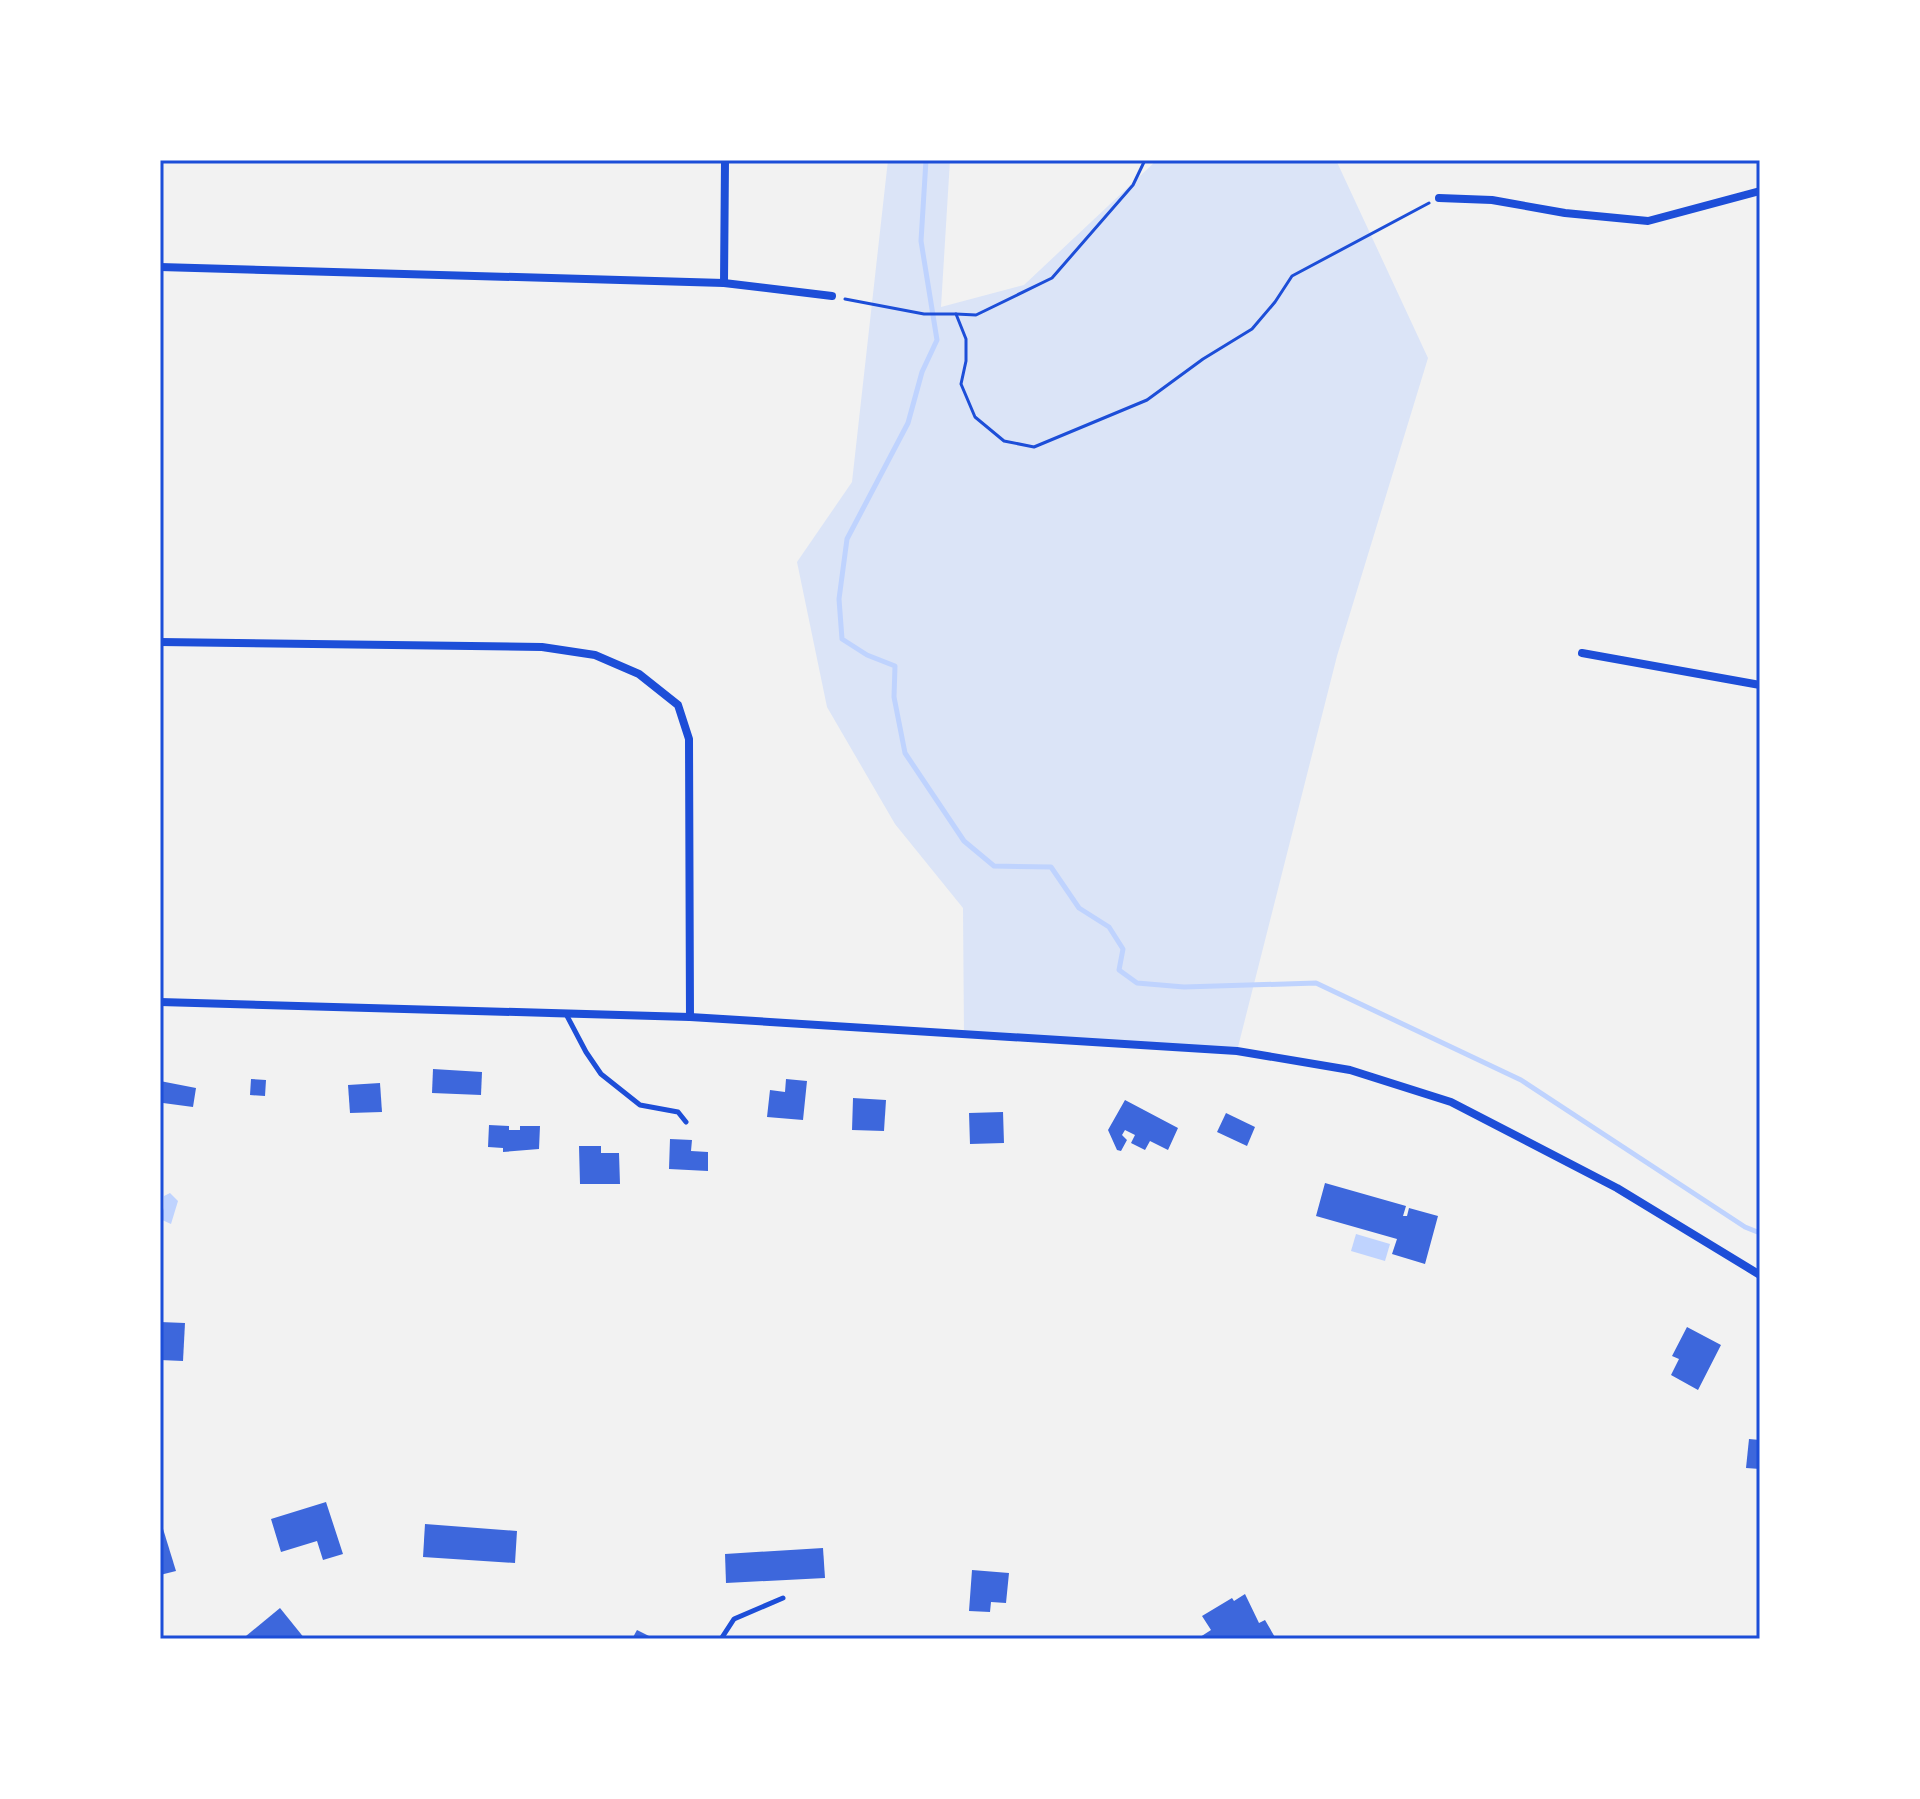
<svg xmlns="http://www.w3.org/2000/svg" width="1920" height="1799" font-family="'PT Serif',serif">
<rect width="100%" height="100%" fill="#f2f2f2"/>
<path fill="#dbe4f7" d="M888 160H950L941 307 1024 285 1157 160H1336L1428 358 1337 656 1237 1051 964 1034 963 908 895 824 827 707 797 562 852 482Z"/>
<g fill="#bfd3fe">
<path d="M170 1193 178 1201 171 1224 160 1219 164 1208V1196Z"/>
<path d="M1356 1234 1390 1244 1385 1261 1351 1251Z"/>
</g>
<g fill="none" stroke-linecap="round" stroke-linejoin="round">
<g stroke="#bfd3fe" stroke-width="5">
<path d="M926 160 921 241 937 340 922 372 908 423 847 539 839 599 842 639 867 655 895 666 894 697 905 753 964 841 994 866 1051 867 1079 908 1109 927 1123 949 1119 970 1137 983 1184 987 1316 983 1521 1080 1745 1227 1760 1233"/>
<path d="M1186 160H1212"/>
</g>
</g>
<g fill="#3d67dc">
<path d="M433 1069 482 1072 481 1095 432 1093Z"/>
<path d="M251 1079 266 1080 265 1096 250 1095Z"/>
<path d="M786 1079 807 1081 803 1120 767 1117 770 1090 785 1092Z"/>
<path d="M160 1081 196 1088 193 1107 163 1103 160 1107Z"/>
<path d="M380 1083 382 1112 350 1113 348 1085Z"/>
<path d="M853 1098 886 1100 884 1131 852 1130Z"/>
<path d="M1125 1100 1178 1128 1168 1150 1150 1141 1145 1150 1131 1143 1135 1135 1125 1130 1122 1135 1127 1140 1121 1151 1117 1150 1108 1130Z"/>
<path d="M1003 1112 1004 1143 970 1144 969 1113Z"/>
<path d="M1226 1113 1255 1127 1247 1146 1217 1132Z"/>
<path d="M489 1125 509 1126V1130H520V1126H540L539 1149 503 1152V1148L488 1147Z"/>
<path d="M670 1139 692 1140 691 1151 708 1152V1171L669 1169Z"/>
<path d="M579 1146H601V1153H619L620 1184H580Z"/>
<path d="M1325 1183 1406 1206 1403 1216H1407L1409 1208 1438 1216 1425 1264 1392 1254 1397 1239 1316 1216Z"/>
<path d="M160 1322 185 1323 183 1361 160 1360Z"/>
<path d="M1687 1327 1721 1345 1698 1390 1671 1375 1679 1359 1672 1356Z"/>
<path d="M1749 1439 1760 1440V1469L1746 1468Z"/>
<path d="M326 1502 343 1554 323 1560 317 1541 281 1552 271 1519Z"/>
<path d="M160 1519 176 1571 160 1575Z"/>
<path d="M425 1524 517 1531 515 1563 423 1557Z"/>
<path d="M823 1548 825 1578 726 1583 725 1554Z"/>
<path d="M972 1570 1009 1573 1006 1603 991 1602 990 1612 969 1611Z"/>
<path d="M1245 1594 1259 1623 1265 1620 1276 1639H1197L1211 1630 1202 1616 1232 1598 1234 1601Z"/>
<path d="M280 1608 305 1639H249L246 1636Z"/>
<path d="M637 1630 655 1639H632Z"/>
</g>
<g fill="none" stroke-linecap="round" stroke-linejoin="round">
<g stroke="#1d4ed8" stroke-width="3">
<path d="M845 299 924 314H956L966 339V361L961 384 975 417 1004 441 1034 447 1147 400 1203 359 1252 329 1275 302 1292 276 1429 203"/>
<path d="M956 314 976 315 1052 278 1133 185 1145 160"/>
</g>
<g stroke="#1d4ed8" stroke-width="5">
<path d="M566 1014 586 1052 601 1074 640 1105 678 1112 686 1122"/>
<path d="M721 1639 734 1619 783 1598"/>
</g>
<g stroke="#1d4ed8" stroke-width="8">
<path d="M1439 198 1492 200 1565 213 1648 221 1760 191"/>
<path d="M160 267 724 283 832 296"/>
<path d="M724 283 725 160"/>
<path d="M160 642 542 647 595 655 639 674 678 705 689 739 690 1017"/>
<path d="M1582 653 1760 685"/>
<path d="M160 1002 690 1017 1237 1051 1350 1070 1451 1102 1617 1188 1760 1275"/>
</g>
</g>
<rect width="1920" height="1799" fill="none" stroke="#ffffff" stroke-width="324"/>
<rect x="162" y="162" width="1596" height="1475" fill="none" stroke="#1d4ed8" stroke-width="3"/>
</svg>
